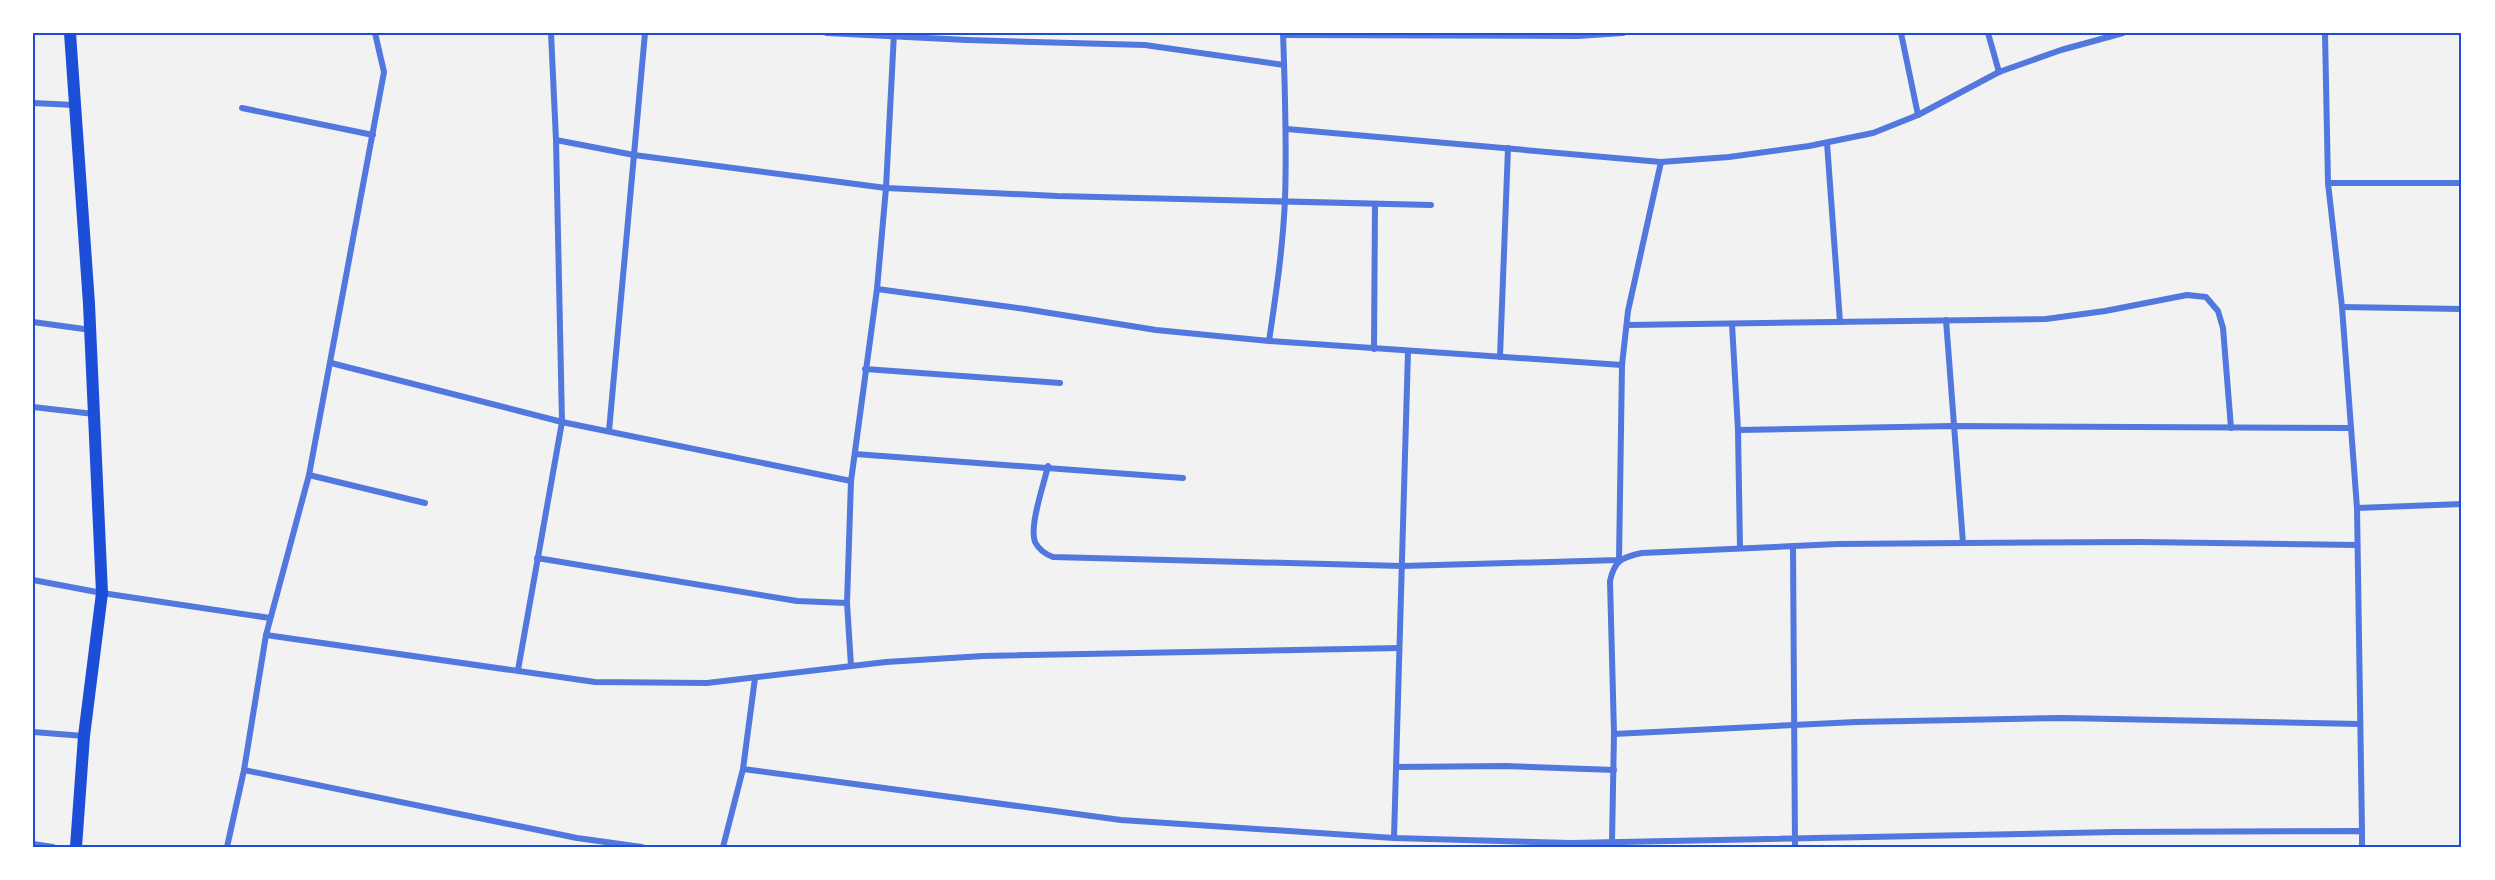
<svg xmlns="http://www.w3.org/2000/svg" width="2495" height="880" font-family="Mulish,sans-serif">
<rect width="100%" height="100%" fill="#f2f2f2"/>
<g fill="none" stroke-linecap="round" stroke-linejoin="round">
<g stroke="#5277de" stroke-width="6">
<path d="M827 33 967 40 1145 45 1284 65"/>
<path d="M1901 33 1918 115"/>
<path d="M1988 33 1999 72"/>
<path d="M2325 33 2328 183 2342 307 2357 508 2362 831"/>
<path d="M1283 35 1578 36 1623 33"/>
<path d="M33 103 74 105"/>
<path d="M242 108 373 135"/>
<path d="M1287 129 1661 162 1729 157 1809 146 1873 133 1918 115 1999 72 2061 50 2123 33"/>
<path d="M556 140 634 155 886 188 1057 196 1431 205"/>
<path d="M1827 143 1840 322"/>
<path d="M2328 183H2462"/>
<path d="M877 289 1025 309 1156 330 1269 341 1622 365"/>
<path d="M2342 307 2462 309"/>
<path d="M1946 320 1963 543"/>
<path d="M33 322 91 330"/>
<path d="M1732 324 1738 430 1740 548"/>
<path d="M1627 325 2046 319 2105 311 2187 295 2206 297 2218 311 2223 328 2231 428"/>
<path d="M1269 341C1276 294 1283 247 1285 199 1287 144 1285 89 1283 33"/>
<path d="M1374 349 1375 204"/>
<path d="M1500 357 1508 148"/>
<path d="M331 363 562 422 851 481"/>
<path d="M865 369 1060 383"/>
<path d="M33 407 94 414"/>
<path d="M1738 430 1953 426 2351 428"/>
<path d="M609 431 645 33"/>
<path d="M855 454 1183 478"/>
<path d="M1048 466C1044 484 1029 526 1035 542 1039 550 1045 554 1053 557L1402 566 1619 560 1622 365 1628 311 1661 162"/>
<path d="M309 475 425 503"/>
<path d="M2357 508 2462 504"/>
<path d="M1793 546 1795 847"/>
<path d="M537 558 797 601 847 603"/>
<path d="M33 580 102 593 270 618"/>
<path d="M266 635 595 682 707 683 886 662 983 656 1399 648"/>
<path d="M851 666 847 603 851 481 877 289 886 188 894 33"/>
<path d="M518 670 562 422 556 140 551 33"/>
<path d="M33 732 84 736"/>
<path d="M1614 734 1856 722 2062 718 2360 724"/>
<path d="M1396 767 1506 766 1614 770"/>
<path d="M743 769 755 678"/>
<path d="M244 770 577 838 642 847"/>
<path d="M1394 838 1408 351"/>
<path d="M1612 842 1614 734 1610 581C1614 561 1622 557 1642 553L1837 544 1963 543 2141 542 2357 545"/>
<path d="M33 844 53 847"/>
<path d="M227 847 244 770 266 635 309 475 384 72 375 33"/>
<path d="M723 847 743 769 1121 820 1394 838 1571 843 2116 832 2362 831V847"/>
</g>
<path stroke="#1d4ed8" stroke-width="12" d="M70 33 89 304 102 593 84 736 76 847"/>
</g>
<rect width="2495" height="880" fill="none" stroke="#ffffff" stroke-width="69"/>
<rect x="34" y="34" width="2426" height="812" fill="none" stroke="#1d4ed8" stroke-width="2"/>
</svg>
